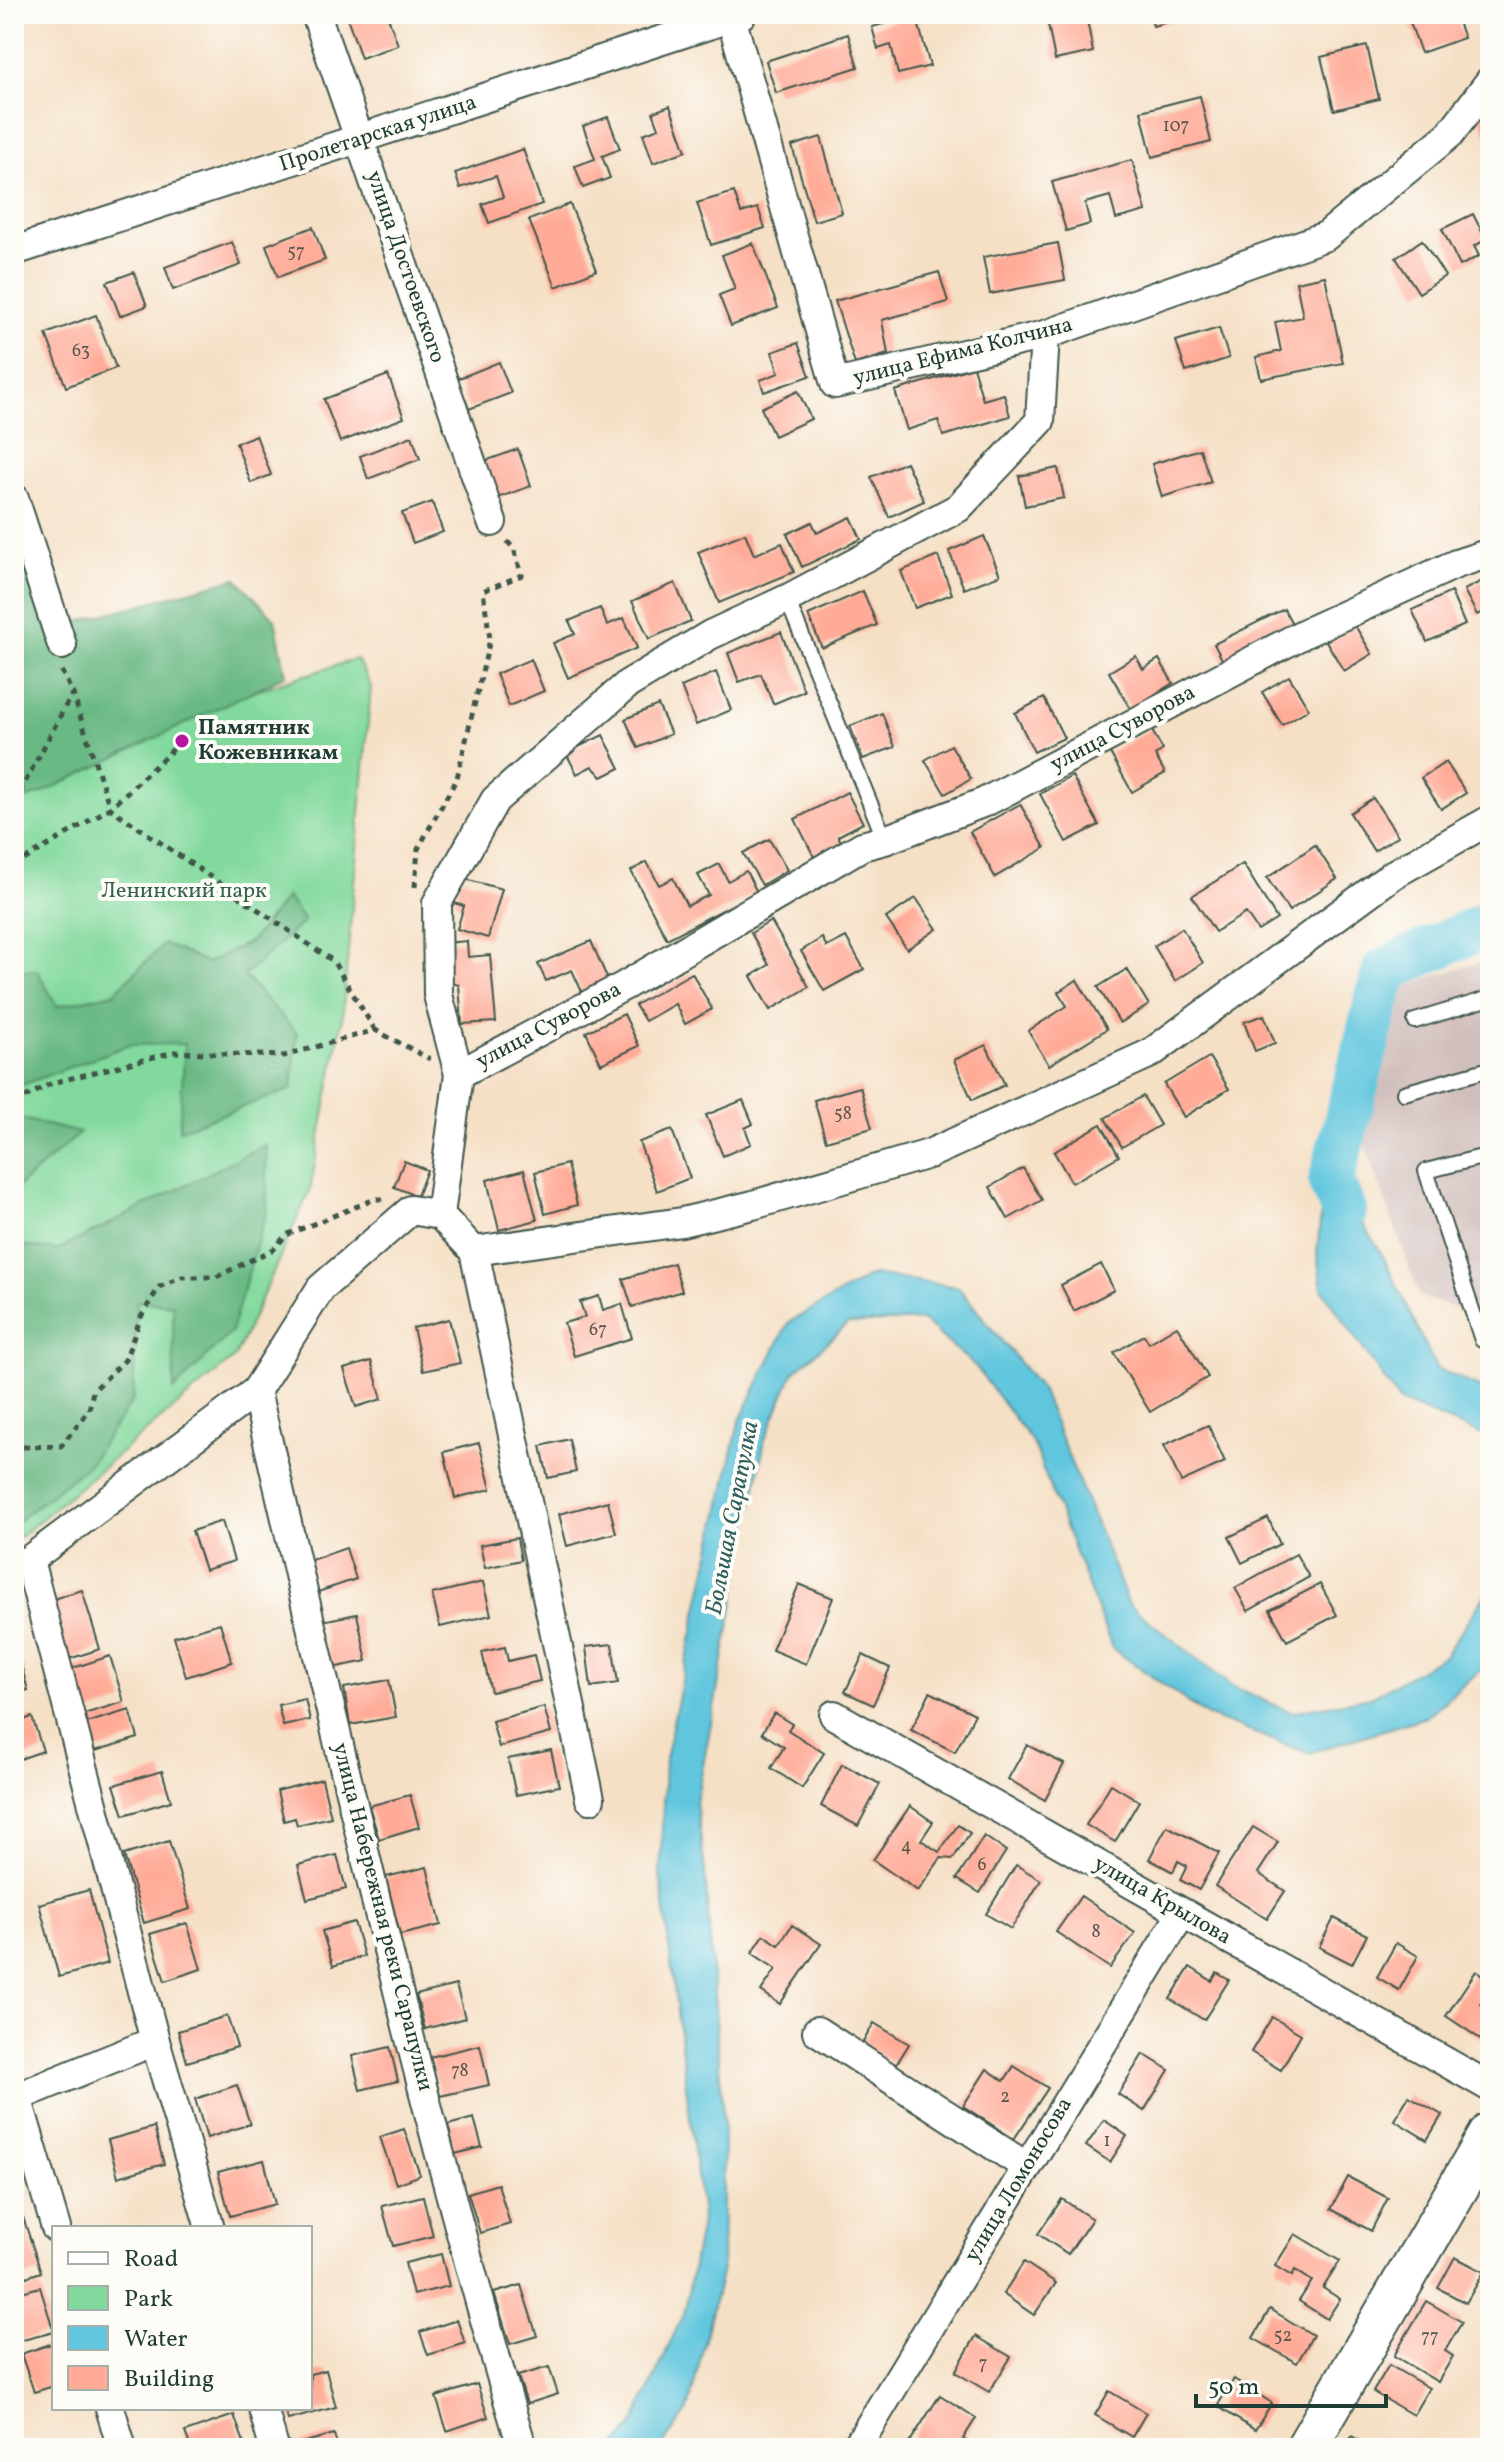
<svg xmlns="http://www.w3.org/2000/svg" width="1504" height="2462" font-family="Vollkorn,serif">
<rect width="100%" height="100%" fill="#fdfcf7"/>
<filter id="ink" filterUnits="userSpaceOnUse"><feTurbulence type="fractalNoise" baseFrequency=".0125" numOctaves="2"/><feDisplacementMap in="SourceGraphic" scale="16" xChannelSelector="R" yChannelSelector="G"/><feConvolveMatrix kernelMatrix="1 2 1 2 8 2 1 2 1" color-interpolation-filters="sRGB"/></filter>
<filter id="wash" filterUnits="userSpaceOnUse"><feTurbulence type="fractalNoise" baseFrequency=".006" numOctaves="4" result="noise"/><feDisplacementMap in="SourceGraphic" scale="32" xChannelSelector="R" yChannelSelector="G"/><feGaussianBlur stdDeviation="1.8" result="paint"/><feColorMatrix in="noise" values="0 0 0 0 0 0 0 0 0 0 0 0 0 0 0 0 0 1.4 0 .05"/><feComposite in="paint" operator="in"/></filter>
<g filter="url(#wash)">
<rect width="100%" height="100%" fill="#f5e0c6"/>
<path fill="#d1bfbd" d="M1490 959V1319L1420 1297 1352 1109 1404 985Z"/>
<path fill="#82d99d" stroke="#508b68" stroke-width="2" d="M14 556 74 747 357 659 371 687 342 1020 310 1190 235 1357 21 1536 14 1539Z"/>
<g fill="#69b984" stroke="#447b5c" stroke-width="2">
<path d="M14 503 63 626 236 578 275 619 286 675 38 795 14 802Z"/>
<path d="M287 897 304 921 244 976 297 1033 292 1089 179 1130 185 1044 129 1045 14 1088V972L37 970 57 1006 114 993 164 944 207 963 251 941Z"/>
<path d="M14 1117 80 1133 14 1190Z"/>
<path d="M266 1144 267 1209 231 1332 174 1390 173 1305 137 1301 133 1400 87 1466 14 1524V1245L58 1250Z"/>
</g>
<g fill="#61c6de" stroke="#408289" stroke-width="2">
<path d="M1327 1150 1356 1153 1351 1204 1383 1256 1436 1368 1490 1392V1438L1399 1401 1322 1289 1317 1254Z"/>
<path d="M872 1275 958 1287 1041 1389 1129 1605 1231 1686 1291 1712 1371 1697 1444 1656 1490 1588V1662L1426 1717 1308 1753 1206 1715 1112 1648 1033 1443 975 1366 922 1320 848 1324 793 1373 765 1439 696 1802 705 1871 724 2130 722 2269 688 2410 661 2448H613L633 2426 685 2310 702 2216 660 1873 665 1759 739 1422 788 1323Z"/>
</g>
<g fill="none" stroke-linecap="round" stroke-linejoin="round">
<path stroke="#61c6de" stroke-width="46" d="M1344 1211 1331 1182 1385 970 1490 923"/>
</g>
<g id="blocks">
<g fill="#ffab98">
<path d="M346 14H387L398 45 361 58Z"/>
<path d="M1046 14H1086L1093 52 1055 60Z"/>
<path d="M1150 14H1193V15L1153 26Z"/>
<path d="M1407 14H1455L1464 38 1421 53Z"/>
<path d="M916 15 930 66 898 74 891 45 878 49 872 27Z"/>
<path d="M848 34 858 67 776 93 766 61Z"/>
<path d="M1367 46 1379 99 1334 110 1321 57Z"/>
<path d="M1200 96 1211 142 1152 157 1141 111Z"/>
<path d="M1490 104V142L1476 109Z"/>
<path d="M670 106 686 151 653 163 643 134 659 128 653 112Z"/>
<path d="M608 117 620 149 602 156 610 178 583 188 575 166 595 159 583 126Z"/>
<path d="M821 137 842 213 814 221 792 146Z"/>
<path d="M523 149 542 204 489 223 482 204 503 197 496 176 460 188 455 173Z"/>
<path d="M1132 160 1146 211 1116 219 1110 196 1085 203 1090 224 1066 231 1052 182Z"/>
<path d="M734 192 741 213 758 208 765 228 711 245 697 203Z"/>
<path d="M570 204 597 270 556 287 529 220Z"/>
<path d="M1473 214 1486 240 1474 246 1479 256 1460 266 1442 229Z"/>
<path d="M313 227 325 260 278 277 266 245Z"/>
<path d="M1422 240 1445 276 1419 293 1396 258Z"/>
<path d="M232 242 241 265 173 290 165 267Z"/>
<path d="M753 243 778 308 731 326 719 295 735 289 722 255Z"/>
<path d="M1058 243 1065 280 990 294 983 257Z"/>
<path d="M134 272 147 306 120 316 107 282Z"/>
<path d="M939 272 948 302 882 320 888 354 855 364 835 301Z"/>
<path d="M1325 276 1343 363 1261 379 1256 357 1281 351 1275 322 1303 317 1296 282Z"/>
<path d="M96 315 116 368 66 387 46 334Z"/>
<path d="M1219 328 1229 358 1186 372 1176 341Z"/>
<path d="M798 343 810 376 764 392 760 380 779 373 772 352Z"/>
<path d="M499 362 511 393 469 409 457 379Z"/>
<path d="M973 367 983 400 1004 394 1010 416 943 436 938 420 907 430 895 391Z"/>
<path d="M388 375 404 418 340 442 324 399Z"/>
<path d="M798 391 811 419 774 436 761 408Z"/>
<path d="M256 435 271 475 251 483 236 443Z"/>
<path d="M412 436 420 459 368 479 360 456Z"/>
<path d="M518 449 531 486 498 498 485 461Z"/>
<path d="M1200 449 1211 482 1162 497 1152 464Z"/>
<path d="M906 462 924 501 889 517 871 477Z"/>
<path d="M1058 468 1064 498 1025 506 1019 476Z"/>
<path d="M432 502 443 532 413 543 402 513Z"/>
<path d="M1490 507V539H1489L1481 509Z"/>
<path d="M851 517 861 539 802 567 787 534 812 522 817 533Z"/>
<path d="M745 533 754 555 782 543 794 572 719 603 698 552Z"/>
<path d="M984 536 1000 575 964 589 949 551Z"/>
<path d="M938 556 952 594 915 608 901 571Z"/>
<path d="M1490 577V608L1477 615 1464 590Z"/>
<path d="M675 583 691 621 649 639 632 601Z"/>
<path d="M863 591 877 625 822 648 808 615Z"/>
<path d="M1451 592 1465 625 1427 642 1412 610Z"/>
<path d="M600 608 607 625 624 618 637 648 568 678 553 643 575 634 569 621Z"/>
<path d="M1284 609 1295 629 1225 665 1214 644Z"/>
<path d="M1354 624 1372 654 1344 671 1326 641Z"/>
<path d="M781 632 804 691 773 704 761 674 739 682 728 653Z"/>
<path d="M1136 656 1143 669 1159 659 1173 683 1131 709 1109 672Z"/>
<path d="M531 659 544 691 509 706 496 674Z"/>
<path d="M716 672 731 710 696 725 681 687Z"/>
<path d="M1289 676 1309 709 1282 725 1262 692Z"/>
<path d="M1044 698 1064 738 1034 752 1015 713Z"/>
<path d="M658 705 671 734 638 748 625 719Z"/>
<path d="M882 713 895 747 863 759 850 726Z"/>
<path d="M1151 729 1163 750 1155 755 1165 773 1132 792 1110 753Z"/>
<path d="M603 735 620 768 602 777 592 766 577 774 566 753Z"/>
<path d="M951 745 971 779 945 794 925 760Z"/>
<path d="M1446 762 1466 793 1441 809 1421 778Z"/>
<path d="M1072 776 1099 825 1066 842 1040 794Z"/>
<path d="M847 792 863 823 838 836 843 845 815 859 795 819Z"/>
<path d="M1373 798 1398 836 1374 851 1350 813Z"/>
<path d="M1020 804 1045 848 995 877 970 832Z"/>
<path d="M769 839 787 870 762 885 743 853Z"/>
<path d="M1315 845 1337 879 1289 911 1267 878Z"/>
<path d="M647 862 659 885 673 878 687 906 709 895 698 875 719 864 728 881 746 871 757 892 667 939 631 871Z"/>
<path d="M1243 864 1277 919 1258 931 1246 913 1215 932 1192 896Z"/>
<path d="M461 878 502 889 488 938 457 929 464 906 454 903Z"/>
<path d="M916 898 937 929 907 949 886 918Z"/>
<path d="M771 921 809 987 770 1010 751 976 769 965 751 933Z"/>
<path d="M1182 928 1203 963 1175 981 1154 946Z"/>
<path d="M846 937 864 969 824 991 801 951 822 938 827 947Z"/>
<path d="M467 941 468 957 490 955 496 1022 462 1024 459 985 448 982 445 943Z"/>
<path d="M591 941 608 980 582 992 572 970 546 981 538 964Z"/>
<path d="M1127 969 1149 1005 1120 1023 1098 987Z"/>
<path d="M692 973 712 1009 685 1024 675 1004 645 1021 635 1005Z"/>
<path d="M1077 980 1107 1029 1049 1065 1028 1031 1067 1006 1058 992Z"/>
<path d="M624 1014 639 1046 601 1064 586 1032Z"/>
<path d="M1264 1015 1275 1043 1255 1051 1244 1022Z"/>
<path d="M986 1045 1005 1085 972 1100 954 1060Z"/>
<path d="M1209 1057 1229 1089 1184 1117 1164 1084Z"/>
<path d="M860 1087 872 1128 826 1141 814 1100Z"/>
<path d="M1143 1096 1160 1125 1122 1147 1105 1118Z"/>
<path d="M743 1100 753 1124 745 1128 751 1144 723 1156 706 1115Z"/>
<path d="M1101 1124 1119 1156 1072 1183 1054 1152Z"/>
<path d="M672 1130 690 1178 657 1191 639 1142Z"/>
<path d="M404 1161 427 1170 417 1196 394 1187Z"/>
<path d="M567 1164 577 1205 545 1214 535 1172Z"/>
<path d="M1023 1168 1042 1200 1008 1219 990 1187Z"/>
<path d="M524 1170 537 1220 499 1230 487 1180Z"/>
<path d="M674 1263 682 1291 632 1307 623 1279Z"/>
<path d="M1101 1264 1114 1290 1074 1311 1061 1285Z"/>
<path d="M599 1296 603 1310 622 1304 632 1338 574 1356 564 1323 585 1317 580 1302Z"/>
<path d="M449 1319 460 1363 423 1371 413 1328Z"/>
<path d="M1177 1326 1208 1377 1150 1412 1114 1353 1144 1335 1149 1343Z"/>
<path d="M371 1361 382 1399 356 1407 344 1369Z"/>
<path d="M1208 1425 1225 1462 1181 1482 1164 1445Z"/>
<path d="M569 1439 576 1472 548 1478 541 1446Z"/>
<path d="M479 1443 491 1489 455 1498 444 1452Z"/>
<path d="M608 1501 616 1533 567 1546 559 1514Z"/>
<path d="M1268 1518 1280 1544 1242 1563 1229 1537Z"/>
<path d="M222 1521 234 1561 205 1570 192 1531Z"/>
<path d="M517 1538 521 1560 485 1568 480 1545Z"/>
<path d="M346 1548 356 1579 318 1592 308 1561Z"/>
<path d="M1296 1554 1309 1577 1248 1611 1235 1588Z"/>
<path d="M483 1582 491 1615 440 1627 432 1594Z"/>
<path d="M799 1584 833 1598 806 1664 772 1650Z"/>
<path d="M1320 1584 1337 1615 1287 1641 1270 1610Z"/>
<path d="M82 1590 100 1649 69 1659 50 1600Z"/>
<path d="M357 1614 367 1661 332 1668 322 1621Z"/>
<path d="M220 1623 232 1662 186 1677 174 1637Z"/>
<path d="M14 1640 28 1690 14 1694Z"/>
<path d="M612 1644 618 1683 591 1687 586 1647Z"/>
<path d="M505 1647 508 1661 534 1655 540 1681 491 1692 482 1652Z"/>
<path d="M863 1655 890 1668 873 1705 845 1692Z"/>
<path d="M110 1656 124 1702 84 1714 70 1669Z"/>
<path d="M389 1680 396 1717 350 1725 344 1688Z"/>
<path d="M930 1692 975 1714 955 1752 911 1730Z"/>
<path d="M305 1699 310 1720 283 1726 278 1705Z"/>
<path d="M544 1707 551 1733 499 1747 492 1721Z"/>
<path d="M130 1710 138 1738 95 1751 86 1723Z"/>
<path d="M774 1713 792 1724 788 1730 824 1753 802 1788 771 1768 784 1747 762 1733Z"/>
<path d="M32 1717 43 1751 14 1761V1723Z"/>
<path d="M1027 1745 1064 1764 1045 1800 1008 1779Z"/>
<path d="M551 1750 559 1786 516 1795 508 1759Z"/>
<path d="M842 1764 880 1784 858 1826 821 1806Z"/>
<path d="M162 1771 171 1801 124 1815 114 1785Z"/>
<path d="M322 1779 331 1817 297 1825 295 1818 284 1821 277 1791Z"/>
<path d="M1111 1784 1139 1801 1115 1842 1086 1825Z"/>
<path d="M410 1795 419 1827 379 1839 369 1806Z"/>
<path d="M910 1806 933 1822 921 1840 939 1852 958 1825 970 1833 953 1859 941 1858 918 1891 873 1860Z"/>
<path d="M1167 1826 1219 1853 1199 1890 1180 1880 1187 1866 1178 1861 1173 1872 1149 1859Z"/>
<path d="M1253 1827 1278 1842 1258 1873 1285 1891 1267 1919 1215 1886Z"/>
<path d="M984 1836 1006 1851 980 1893 957 1879Z"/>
<path d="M169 1841 190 1909 144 1923 124 1855Z"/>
<path d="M337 1855 346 1889 307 1899 298 1865Z"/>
<path d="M1016 1865 1041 1880 1011 1929 986 1914Z"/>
<path d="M427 1867 441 1925 400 1935 386 1877Z"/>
<path d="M89 1890 108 1963 59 1977 39 1904Z"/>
<path d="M1081 1896 1135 1933 1110 1968 1056 1932Z"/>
<path d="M1334 1918 1367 1935 1352 1964 1319 1947Z"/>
<path d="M354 1922 364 1956 333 1966 322 1931Z"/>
<path d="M187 1923 201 1969 165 1981 150 1934Z"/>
<path d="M792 1925 821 1944 780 2004 761 1991 776 1969 752 1953 764 1935 779 1945Z"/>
<path d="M1396 1943 1418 1956 1399 1990 1377 1977Z"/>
<path d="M1190 1967 1212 1981 1217 1973 1229 1980 1204 2020 1170 1999Z"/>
<path d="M1476 1971 1490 1980V1990L1481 2004 1490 2010V2034L1485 2042 1446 2016Z"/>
<path d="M456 1985 465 2018 425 2029 416 1995Z"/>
<path d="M227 2016 237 2047 187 2062 178 2031Z"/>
<path d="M1272 2017 1301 2034 1281 2070 1251 2052Z"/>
<path d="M874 2023 909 2044 896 2065 862 2044Z"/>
<path d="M480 2045 489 2085 440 2096 430 2057Z"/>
<path d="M390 2047 398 2081 360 2090 352 2056Z"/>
<path d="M1143 2054 1169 2070 1144 2111 1118 2094Z"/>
<path d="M1014 2066 1048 2088 1014 2139 963 2106 987 2069 1004 2081Z"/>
<path d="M237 2085 250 2124 207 2138 195 2099Z"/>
<path d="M1409 2096 1442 2115 1427 2140 1394 2120Z"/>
<path d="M474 2118 482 2147 455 2154 448 2125Z"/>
<path d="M1104 2120 1127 2136 1110 2162 1086 2146Z"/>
<path d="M154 2127 164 2164 118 2177 108 2140Z"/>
<path d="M404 2129 420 2175 396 2184 380 2137Z"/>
<path d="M264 2160 275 2204 230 2216 218 2172Z"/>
<path d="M1348 2177 1388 2198 1371 2231 1331 2209Z"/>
<path d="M498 2184 510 2224 480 2233 468 2193Z"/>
<path d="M14 2188 21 2206 14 2208Z"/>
<path d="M423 2196 433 2236 393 2246 382 2206Z"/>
<path d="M1062 2199 1092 2219 1068 2254 1038 2234Z"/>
<path d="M23 2217 41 2272 14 2281V2220Z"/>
<path d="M1295 2234 1340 2261 1323 2288 1340 2299 1327 2319 1299 2301 1312 2281 1295 2270 1292 2276 1275 2266Z"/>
<path d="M441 2254 449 2286 413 2295 405 2263Z"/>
<path d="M1455 2257 1484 2272 1466 2303 1438 2288Z"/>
<path d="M1024 2262 1056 2283 1034 2315 1003 2294Z"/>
<path d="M521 2285 537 2336 510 2344 494 2293Z"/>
<path d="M40 2287 54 2332 15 2342 14 2294Z"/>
<path d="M1426 2301 1462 2322 1445 2351 1453 2356 1438 2382 1394 2356Z"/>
<path d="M1270 2309 1313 2335 1297 2363 1253 2338Z"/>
<path d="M457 2320 465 2343 428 2355 420 2332Z"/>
<path d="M976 2336 1011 2357 989 2392 955 2372Z"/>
<path d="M54 2343V2386L34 2392 21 2354Z"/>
<path d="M1389 2365 1429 2388 1413 2415 1373 2392Z"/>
<path d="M549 2367 558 2394 527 2404 518 2376Z"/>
<path d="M326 2370 336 2407 288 2420 284 2408H310V2374Z"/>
<path d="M1234 2379 1272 2403 1255 2430 1217 2406Z"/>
<path d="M477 2384 488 2417 447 2431 436 2397Z"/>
<path d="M1109 2391 1146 2413 1132 2437 1095 2415Z"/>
<path d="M940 2395 976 2418 963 2439 978 2448H906Z"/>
<path d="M234 2415 246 2448H191L185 2432Z"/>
<path d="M334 2434 338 2448H299L298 2444Z"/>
<path d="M1352 2436 1371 2448H1345Z"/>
</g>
</g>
</g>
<g filter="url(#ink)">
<use href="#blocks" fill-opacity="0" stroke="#3f554a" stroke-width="2"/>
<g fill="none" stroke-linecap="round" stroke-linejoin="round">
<defs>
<g id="lane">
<path d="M787 599 885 840"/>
<path d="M1415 1021 1490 998"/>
<path d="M1404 1093 1490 1069"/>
<path d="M1482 1340 1426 1171 1490 1155"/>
</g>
<g id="street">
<path d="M316 14 492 522"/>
<path d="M731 17 835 384 1045 335 1326 236 1450 134 1490 81"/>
<path d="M14 251 742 14"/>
<path d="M1045 335 1040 421 958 508 787 599 710 635 628 684 495 800 437 903 438 995 459 1074 624 986 862 846 885 840 985 802 1305 633 1456 564 1490 553"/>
<path d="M14 498 62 645"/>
<path d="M440 1215 459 1074"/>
<path d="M474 1251 590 1799"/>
<path d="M256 1391C339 1742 416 2095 520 2440"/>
<path d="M29 1560 155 2041 210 2228"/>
<path d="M14 1565 29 1560 256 1391 321 1288 411 1210 440 1215 474 1251 682 1222 753 1205 929 1154 1151 1053 1394 874 1490 820"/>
<path d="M834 1715 1490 2087"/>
<path d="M817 2031 1027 2167"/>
<path d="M56 2228 17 2097 155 2041"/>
<path d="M110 2408 122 2448"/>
<path d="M263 2408 274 2448"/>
<path d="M856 2448 1182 1913"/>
</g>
<path id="secondary" d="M1306 2448 1490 2133"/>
</defs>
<use href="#lane" stroke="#3f554a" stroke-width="18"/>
<use href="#street" stroke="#3f554a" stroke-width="32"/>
<use href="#secondary" stroke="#3f554a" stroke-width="44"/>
<g stroke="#3f554a" stroke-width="5" stroke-dasharray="6 6" stroke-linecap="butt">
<path d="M182 741 110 808 333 961 375 1030"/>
<path d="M14 803 72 694"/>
<path d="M14 866 110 808 73 694 60 668"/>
<path d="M415 887 418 849 457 778 490 639 483 591 522 575 514 549 507 541"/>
<path d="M14 1103 52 1083 174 1052 284 1056 375 1030 430 1059"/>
<path d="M14 1454 21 1447 61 1446 89 1410 93 1391 125 1360 141 1317 159 1287 182 1277H216L274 1249 286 1235 375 1199H383"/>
</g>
<use href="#lane" stroke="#fff" stroke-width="14"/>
<use href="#street" stroke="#fff" stroke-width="28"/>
<use href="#secondary" stroke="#fff" stroke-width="40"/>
</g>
</g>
<circle fill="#b5179e" stroke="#fdfcf7" stroke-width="3" cx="182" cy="741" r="8"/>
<g text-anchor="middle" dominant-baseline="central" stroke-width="8" stroke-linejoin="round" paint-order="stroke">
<g font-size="18" fill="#57584d">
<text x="1176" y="126">107</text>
<text x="296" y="252">57</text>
<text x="81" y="351">63</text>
<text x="843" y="1114">58</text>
<text x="598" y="1330">67</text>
<text x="906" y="1846">4</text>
<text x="982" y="1865">6</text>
<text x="1096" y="1932">8</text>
<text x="460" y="2071">78</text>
<text x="1005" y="2097">2</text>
<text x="1107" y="2141">1</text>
<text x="1283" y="2336">52</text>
<text x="1430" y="2337">77</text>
<text x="983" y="2364">7</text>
</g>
<g font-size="22" fill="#1f3d34" stroke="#fdfcf7">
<text transform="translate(378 134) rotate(-18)">Пролетарская улица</text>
<text transform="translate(405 267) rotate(71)">улица Достоевского</text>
<text transform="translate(963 352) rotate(-14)">улица Ефима Колчина</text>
<text transform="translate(1123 729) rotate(-28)">улица Суворова</text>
<text transform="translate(549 1026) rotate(-28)">улица Суворова</text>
<text transform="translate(1162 1901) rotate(30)">улица Крылова</text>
<text transform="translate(382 1917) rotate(76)">улица Набережная реки Сарапулки</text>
<text transform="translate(1019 2180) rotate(-59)">улица Ломоносова</text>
</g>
<g font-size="22" font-weight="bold" fill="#1f3d34" stroke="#fdfcf7" text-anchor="start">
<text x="198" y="728">Памятник<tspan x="198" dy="25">Кожевникам</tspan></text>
</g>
<g font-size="22" fill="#38644e" stroke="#fdfcf7">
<text x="184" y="891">Ленинский парк</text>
</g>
<g font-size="24" font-style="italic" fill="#305f5e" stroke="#fdfcf7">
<text transform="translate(733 1518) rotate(-79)">Большая Сарапулка</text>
</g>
</g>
<rect width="1504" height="2462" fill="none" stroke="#fdfcf7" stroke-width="48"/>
<rect x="52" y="2226" width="260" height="184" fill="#fdfcf7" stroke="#a4b0a9" stroke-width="2"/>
<rect x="68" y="2252" width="40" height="12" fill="#ffffff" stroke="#a4b0a9" stroke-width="2"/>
<text x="124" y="2266" font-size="24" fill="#1f3d34">Road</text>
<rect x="68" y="2286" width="40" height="24" fill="#82d99d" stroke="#a4b0a9" stroke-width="2"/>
<text x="124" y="2306" font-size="24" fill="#1f3d34">Park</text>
<rect x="68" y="2326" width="40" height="24" fill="#61c6de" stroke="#a4b0a9" stroke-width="2"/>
<text x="124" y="2346" font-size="24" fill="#1f3d34">Water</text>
<rect x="68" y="2366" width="40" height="24" fill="#ffab98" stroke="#a4b0a9" stroke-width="2"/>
<text x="124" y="2386" font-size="24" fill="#1f3d34">Building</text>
<path d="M1196 2394v12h190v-12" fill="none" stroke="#1f3d34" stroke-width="4"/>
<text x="1208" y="2394" font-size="24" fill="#1f3d34" stroke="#fdfcf7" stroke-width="6" paint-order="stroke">50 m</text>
</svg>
